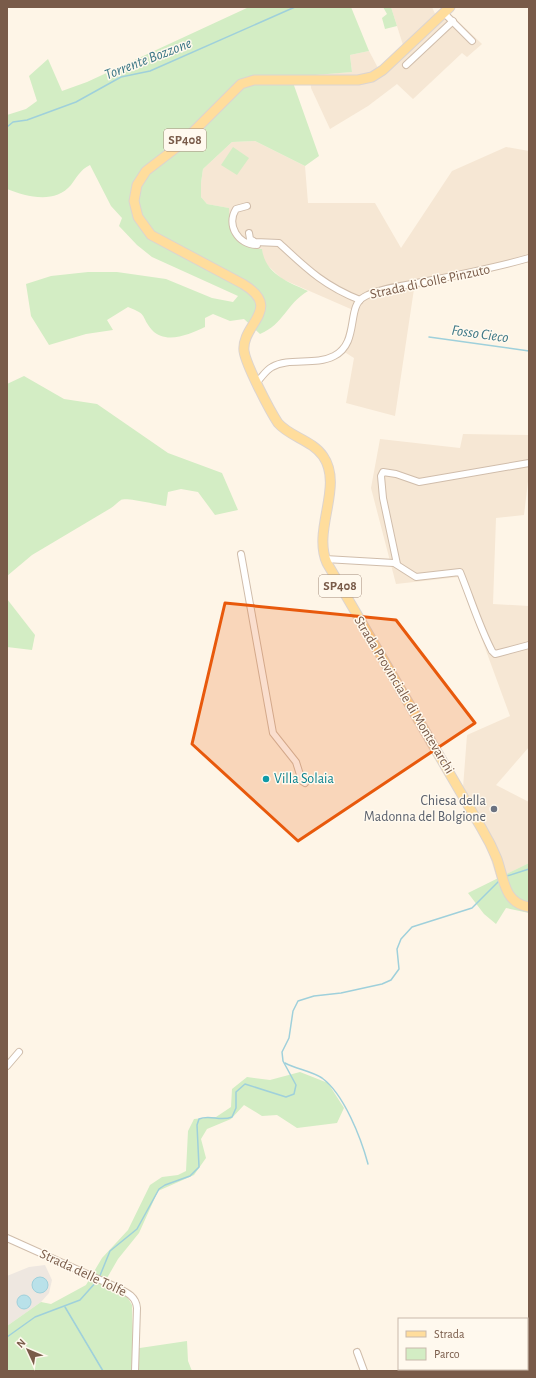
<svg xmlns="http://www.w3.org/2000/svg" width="536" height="1378" font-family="'Alegreya Sans',sans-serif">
<rect width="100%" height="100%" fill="#fef5e7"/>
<g fill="#f6e7d4">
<path d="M391 7H432L436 16 445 9 482 44 467 57 462 53 413 99 397 84 368 106 330 129 311 88 310 75 352 72 350 55 369 51 378 68 387 62 403 45Z"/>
<path d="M255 141 305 166 308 203H375L401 248 452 171 506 147 529 151V262L414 289 395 416 346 403 354 358 338 348 343 343 353 310 282 279 263 261 262 249 245 246 235 238 229 224V208L207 204 201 197V183L203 169 232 142Z"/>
<path d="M463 434 529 435V473L524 515 496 518 493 604 529 606V747L496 785 529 802V863L497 879 486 844 462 801 467 735 510 716 459 577 396 584 371 488 380 439 460 448Z"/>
</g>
<path fill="#eee7e0" d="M45 1265 52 1280 49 1293 41 1302 7 1326V1276L29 1267Z"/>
<g fill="#d3edc4">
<path d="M249 7H351L369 51 350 55 352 72 291 77 319 156 305 166 255 141 232 142 203 169 201 183V197L207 204 229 208C230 233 235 247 262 249 265 274 288 282 308 291 286 304 284 324 260 334L244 319 230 321 213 314 205 318V327C190 334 166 345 152 330 140 316 149 315 128 307L107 320 113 330 86 334 49 345 31 316 26 284 51 276 88 272H117L166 279 212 298 233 302 238 296 152 257 137 245 119 226 122 218 111 206 90 165C80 170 77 177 71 185 55 204 27 197 7 189V115L26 109 37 101 29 76 48 59 62 91 87 82Z"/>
<path d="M383 7H391L397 26 385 29 382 18 387 14Z"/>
<path d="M233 147 249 158 237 175 221 165Z"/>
<path d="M24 376 64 399 97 404 168 453 222 473 238 510 215 515 198 492 181 489 168 492 166 506C157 505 127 497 121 500 118 502 114 506 111 508L32 555 7 576V384Z"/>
<path d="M7 599 35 635 32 650 7 647Z"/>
<path d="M529 863V913L506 908 496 924 484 914 468 893Z"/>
<path d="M300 1072 328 1083 344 1108 337 1123 297 1128 277 1115 262 1116 244 1105 231 1119 207 1129 201 1139 206 1158 194 1175 158 1191 139 1233 118 1259 103 1285 125 1293 132 1305 133 1349 187 1341 188 1361 192 1371H7V1326L41 1302 51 1304 86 1285 102 1258 128 1230 150 1185 162 1177 178 1175 186 1171 188 1131 194 1119 216 1117 231 1107 232 1089 247 1077 270 1080Z"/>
</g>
<g fill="#b9e1e9" stroke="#9fd0db">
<circle cx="40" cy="1285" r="8"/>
<circle cx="24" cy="1302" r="7"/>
</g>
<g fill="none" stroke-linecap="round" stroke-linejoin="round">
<g stroke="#9fd0db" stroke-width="1.5">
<path d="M7 127 13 122 27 120 76 102 121 77 150 71 295 7"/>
<path d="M429 337 529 351"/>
<path d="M507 876 529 869"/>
<path d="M285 1063C296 1069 311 1071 322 1078 344 1094 361 1138 368 1164"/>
<path d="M99 1278 110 1251 137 1229 159 1189 165 1185 190 1176 199 1167 197 1125 199 1119C210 1114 220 1122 232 1117L236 1108V1092L245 1084 286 1097 294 1094 296 1085 283 1061 282 1052 289 1038 293 1011 298 1001 314 996 341 993 382 984 391 980 399 969 397 949 401 939 412 927 472 908 500 880"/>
<path d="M65 1307 103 1371"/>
<path d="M7 1337 35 1317 80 1300 97 1281"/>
</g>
<defs>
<g id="minor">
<path d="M444 13 472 41"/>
<path d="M406 65 453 21"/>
<path d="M247 206 236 209C226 225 238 245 257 245"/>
<path d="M249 233 250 239 255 242 279 243C306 268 324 286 360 300"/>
<path d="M257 382C262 377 266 370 272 367 289 357 315 366 334 356 360 343 346 306 364 297 376 289 407 285 422 282 458 275 494 268 529 258"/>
<path d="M241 554 273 733 296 762 302 781 305 783"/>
<path d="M325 559 394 563 416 577 460 572C471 599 479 626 492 651L495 654 499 653 529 645"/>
<path d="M397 564 383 498 381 476 383 472 396 474 419 482 529 463"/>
<path d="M7 1066 19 1052"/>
<path d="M7 1238 116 1287C126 1292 136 1296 137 1308L135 1371"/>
<path d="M357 1352 364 1371"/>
</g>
<path id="primary" d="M450 7 383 70 372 77 358 80H254L241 84 181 144 146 171 137 185 134 201 138 217 151 235 243 284C284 309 241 324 244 351 246 365 270 411 278 423 290 437 312 440 323 456 344 486 312 530 327 563L482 829C488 839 493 849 497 859 504 879 504 903 529 907"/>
</defs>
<use href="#minor" stroke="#d0bdab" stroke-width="8"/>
<use href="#primary" stroke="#dcd4d0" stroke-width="11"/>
<use href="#minor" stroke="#fff" stroke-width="6"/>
<use href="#primary" stroke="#ffdd9c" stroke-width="9"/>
</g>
<path fill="#e8590c" fill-opacity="0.2" stroke="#e8590c" stroke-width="3" stroke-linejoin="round" d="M225 603 396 620 475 723 298 841 192 744Z"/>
<circle fill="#0f9aa8" stroke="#fff9ee" stroke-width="1.5" cx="266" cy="779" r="4"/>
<circle fill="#6b7280" stroke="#fff9ee" stroke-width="1.5" cx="494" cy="809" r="4"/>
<g text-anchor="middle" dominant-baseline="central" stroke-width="3" stroke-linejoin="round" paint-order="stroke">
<g fill="#fff9ee" stroke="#a18a7a" stroke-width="1">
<rect x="164" y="129" width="42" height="22" rx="3"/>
<rect x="319" y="575" width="42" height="22" rx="3"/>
</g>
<g font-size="13" font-weight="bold" fill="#795b49">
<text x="185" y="140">SP408</text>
<text x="340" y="586">SP408</text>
</g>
<g font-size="14" fill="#795b49" stroke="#fff9ee">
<text transform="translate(430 282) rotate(-12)">Strada di Colle Pinzuto</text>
<text transform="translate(404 695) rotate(59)">Strada Provinciale di Montevarchi</text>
<text transform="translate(83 1273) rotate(25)">Strada delle Tolfe</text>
</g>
<g font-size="14" fill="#0d838f" stroke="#fff9ee" text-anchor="start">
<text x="274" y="779">Villa Solaia</text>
</g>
<g font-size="14" fill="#5b616d" stroke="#fff9ee" text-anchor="end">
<text x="486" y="801">Chiesa della<tspan x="486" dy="16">Madonna del Bolgione</tspan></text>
</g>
<g font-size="15" font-style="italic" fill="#3e7887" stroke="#fff9ee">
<text transform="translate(148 59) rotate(-21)">Torrente Bozzone</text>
<text transform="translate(480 334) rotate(8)">Fosso Cieco</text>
</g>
</g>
<rect width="536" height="1378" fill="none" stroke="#795b49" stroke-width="16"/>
<rect x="398" y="1318" width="130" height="52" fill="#fff9ee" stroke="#c9baac"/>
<rect x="406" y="1331" width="20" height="6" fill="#ffdd9c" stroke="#c9baac"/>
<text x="434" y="1338" font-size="12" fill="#795b49">Strada</text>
<rect x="406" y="1348" width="20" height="12" fill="#d3edc4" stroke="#c9baac"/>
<text x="434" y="1358" font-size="12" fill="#795b49">Parco</text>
<g transform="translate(28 1350) rotate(314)" stroke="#fff9ee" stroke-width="3" paint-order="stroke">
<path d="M0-3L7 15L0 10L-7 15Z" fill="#795b49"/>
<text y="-6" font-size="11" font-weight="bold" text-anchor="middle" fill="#795b49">N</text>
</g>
</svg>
